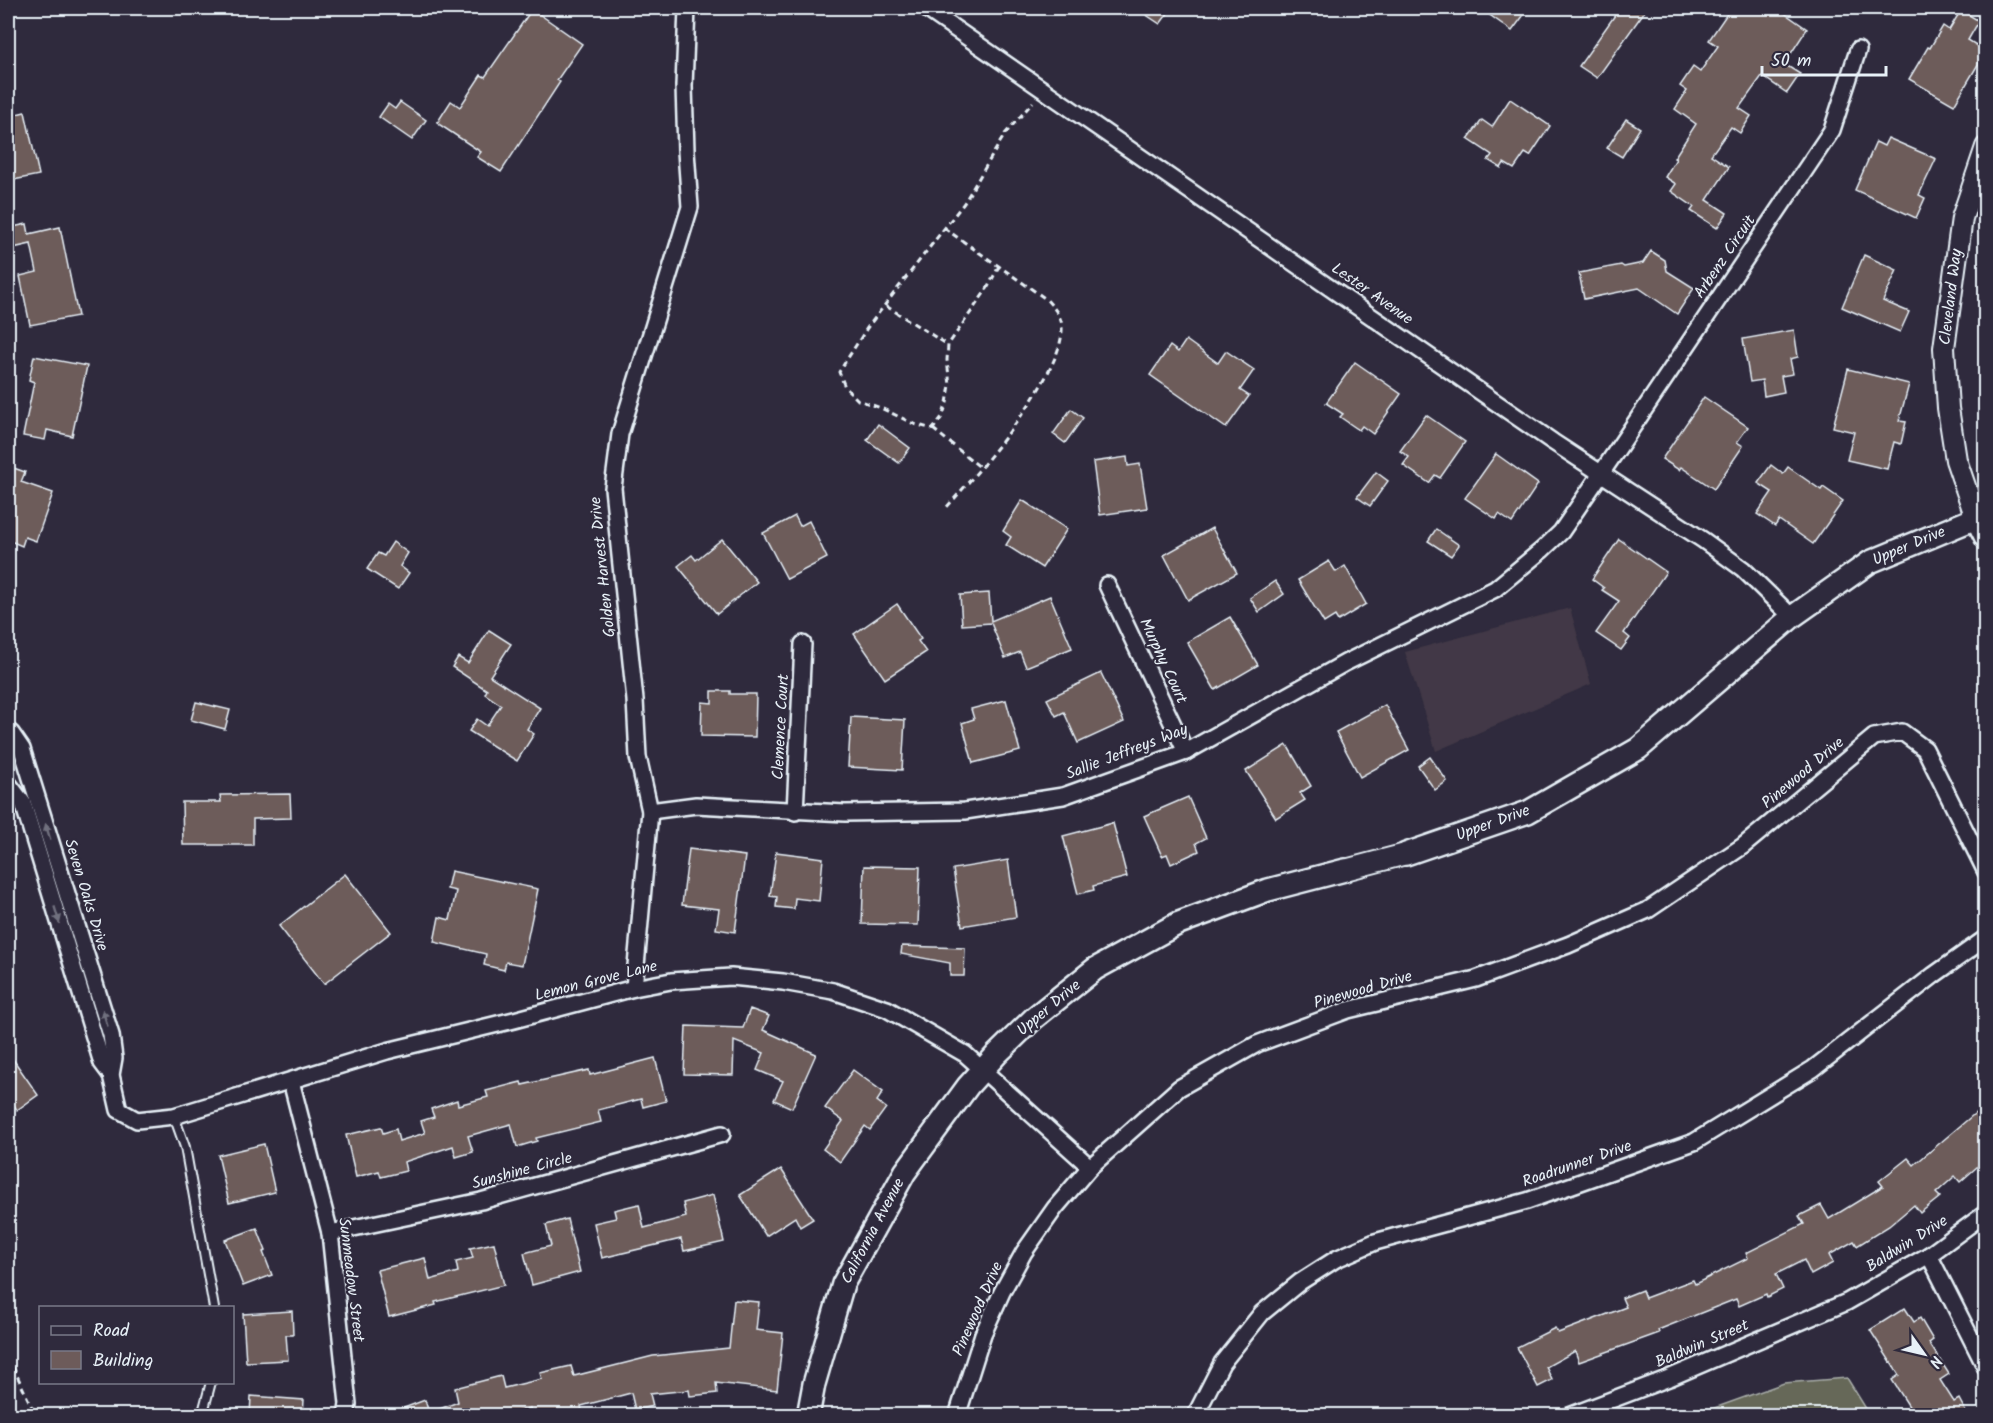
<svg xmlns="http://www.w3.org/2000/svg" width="1993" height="1423" font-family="Kalam,sans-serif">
<rect width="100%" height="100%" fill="#2f2a3d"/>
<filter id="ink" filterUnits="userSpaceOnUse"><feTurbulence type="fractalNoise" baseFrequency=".0167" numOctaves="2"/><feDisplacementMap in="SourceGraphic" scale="12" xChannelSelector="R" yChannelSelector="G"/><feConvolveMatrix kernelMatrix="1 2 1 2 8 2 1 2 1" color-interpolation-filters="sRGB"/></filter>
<g filter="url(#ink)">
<path fill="#423946" d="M1570 608 1591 684 1436 751 1405 652Z"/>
<path fill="#666758" stroke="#a7aca8" stroke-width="1.5" d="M1847 1378 1870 1415H1695L1784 1383Z"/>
<g fill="#6d5b5a" stroke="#e8f1f8" stroke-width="1.5">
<path d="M1136 8H1172L1160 24Z"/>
<path d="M1480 8H1529L1512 31Z"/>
<path d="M1620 8H1647L1597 78 1579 66Z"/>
<path d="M1731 8H1777L1807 29 1784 64 1800 74 1787 93 1762 76 1739 108 1751 116 1740 133 1731 127 1711 155 1729 167 1707 200 1727 213 1717 228 1691 211 1694 207 1671 191 1676 184 1665 177 1676 159 1674 158 1696 124 1675 109 1687 91 1680 86 1693 67 1700 72 1718 46 1709 40Z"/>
<path d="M532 9 582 44 557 80 560 82 501 172 477 157 481 152 437 123 451 101 460 107 481 75 485 77Z"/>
<path d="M1961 10 1979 21 1968 40 1986 51 1954 105 1909 79 1928 47 1930 48 1943 26 1949 30Z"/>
<path d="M1510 99 1550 126 1530 156 1525 153 1514 169 1504 163 1501 168 1488 160 1492 155 1468 139 1482 120 1492 127Z"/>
<path d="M400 102 426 120 412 140 379 117 388 104 395 109Z"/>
<path d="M25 112 39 175 8 181V116Z"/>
<path d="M1626 119 1640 128 1622 157 1607 148Z"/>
<path d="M1888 138 1936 159 1919 195 1925 198 1916 218 1855 190 1876 142 1884 146Z"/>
<path d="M27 224 29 234 60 227 78 316 30 325 20 276 37 272 31 244 13 248 8 228Z"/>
<path d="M1651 251 1665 260 1667 271 1694 288 1677 314 1639 288 1584 299 1579 273 1621 265 1624 267 1643 263Z"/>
<path d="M1864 255 1897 270 1883 301 1909 312 1900 332 1842 307Z"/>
<path d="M1794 330 1798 357 1790 359 1793 374 1781 376 1784 392 1764 396 1762 380 1750 382 1743 339Z"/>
<path d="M1186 340 1218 363 1226 351 1254 370 1240 390 1249 396 1226 428 1150 375 1170 346 1178 352Z"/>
<path d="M34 356 87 366 72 436 47 430 45 440 23 436 34 382 29 380Z"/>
<path d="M1355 362 1401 394 1373 434 1362 426 1359 430 1340 417 1343 414 1326 403Z"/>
<path d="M1848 369 1909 384 1899 421 1906 422 1901 444 1894 442 1887 469 1847 460 1854 432 1833 427Z"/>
<path d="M1704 397 1748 427 1737 442 1743 446 1714 489 1681 467 1679 470 1662 459Z"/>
<path d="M1071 409 1083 418 1065 443 1053 434Z"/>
<path d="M1426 415 1465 442 1440 478 1435 475 1429 483 1403 465 1409 457 1400 451Z"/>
<path d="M878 424 910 448 899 463 867 440Z"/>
<path d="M1496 454 1538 484 1512 523 1499 514 1496 519 1465 498Z"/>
<path d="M1127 457 1128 466 1140 464 1147 508 1100 515 1093 462Z"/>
<path d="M1771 465 1783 474 1788 467 1821 490 1823 487 1843 501 1813 544 1779 520 1775 526 1757 514 1772 492 1758 483Z"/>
<path d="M8 466 25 472 21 482 53 493 36 541 25 537 22 546 8 540V520L10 511 8 515Z"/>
<path d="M1376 472 1388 481 1370 506 1357 497Z"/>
<path d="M1022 500 1067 529 1042 568 1006 545 1011 537 1003 531Z"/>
<path d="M795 516 800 526 809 521 827 558 787 579 763 533Z"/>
<path d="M1212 528 1237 573 1188 600 1164 555Z"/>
<path d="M1436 529 1459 545 1451 556 1428 541Z"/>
<path d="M722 539 757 582 717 614 678 566 692 555 696 560Z"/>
<path d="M1619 539 1666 572 1624 633 1630 638 1621 650 1596 633 1619 601 1602 590 1604 588 1592 579Z"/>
<path d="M393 542 408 553 400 566 409 573 398 589 367 569 378 553 384 556Z"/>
<path d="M1329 561 1336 572 1345 566 1366 604 1338 621 1335 616 1324 623 1298 580Z"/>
<path d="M1275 581 1284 594 1259 612 1250 598Z"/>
<path d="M989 593 991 621 1050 596 1072 648 1026 667 1020 652 1005 658 991 623 962 625 960 595Z"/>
<path d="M897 604 921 639 918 641 926 652 885 679 854 634Z"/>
<path d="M1230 617 1258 665 1215 690 1187 642Z"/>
<path d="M489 630 511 644 490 676 540 708 527 729 534 734 517 761 469 731 477 719 487 726 501 705 485 694 487 690 452 667 458 657 468 663Z"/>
<path d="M1101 673 1124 722 1078 743 1064 712 1056 716 1047 699Z"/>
<path d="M712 691H730V694H756L755 737 701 736 702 702 712 703Z"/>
<path d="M1006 700 1020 751 973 763 962 723 974 719 971 709Z"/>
<path d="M196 702 230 710 225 729 191 720Z"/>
<path d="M1385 705 1409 750 1360 777 1336 732Z"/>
<path d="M851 717 905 720 902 770 848 767Z"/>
<path d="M1287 745 1311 786 1300 793 1305 800 1276 818 1246 771Z"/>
<path d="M1430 757 1447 781 1435 790 1418 766Z"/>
<path d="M290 794 291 818 253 819V845H183L182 802H221L220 795Z"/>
<path d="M1188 797 1206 838 1196 843 1199 851 1171 864 1167 854 1162 856 1144 816Z"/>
<path d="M1113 823 1127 877 1093 886 1094 890 1078 894 1063 836Z"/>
<path d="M689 849 745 856 735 932 716 929 719 909 682 905Z"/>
<path d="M776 852 823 858 819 901 795 898 794 909 776 907 777 897 770 896Z"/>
<path d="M1008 860 1016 917 962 926 953 869Z"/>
<path d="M864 866 920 867 918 925 862 924Z"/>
<path d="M451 871 538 889 522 965 506 962 504 970 484 965 486 954 434 942 439 917 450 920 456 891 447 889Z"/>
<path d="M345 874 391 932 324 984 279 926Z"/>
<path d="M902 946 965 948 964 976H950V963L901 954Z"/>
<path d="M750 1009 769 1016 763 1030 816 1054 792 1108 774 1100 783 1081 757 1070 764 1053 734 1041 733 1075 684 1074 686 1026 743 1028Z"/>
<path d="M8 1052 38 1095 17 1110 8 1096Z"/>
<path d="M655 1058 666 1101 643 1107 641 1099 598 1110 601 1122 536 1138 537 1141 517 1147 511 1124 468 1136 473 1152 456 1157 453 1146 404 1162 406 1171 381 1177 379 1171 356 1177 346 1135 381 1127 383 1133 396 1129 399 1141 425 1133 421 1121 434 1117 431 1109 457 1100 458 1105 488 1097 486 1091 521 1082 522 1085 589 1070 590 1075Z"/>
<path d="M853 1070 883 1092 877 1101 886 1108 870 1130 865 1126 840 1162 823 1149 843 1121 825 1108Z"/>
<path d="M1986 1104V1159L1960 1182 1955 1176 1936 1193 1940 1197 1920 1213 1914 1205 1889 1226 1857 1246 1854 1241 1829 1255 1833 1263 1811 1275 1804 1260 1776 1274 1783 1289 1767 1297 1766 1294 1739 1306 1736 1299 1658 1330 1659 1333 1579 1362 1575 1351 1546 1367 1552 1380 1538 1387 1517 1347 1555 1328 1558 1333 1626 1307 1622 1298 1642 1290 1645 1298 1693 1280 1695 1284 1748 1258 1746 1253 1804 1224 1799 1216 1821 1205 1829 1219 1883 1186 1879 1181 1908 1158 1914 1165Z"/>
<path d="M264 1144 275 1192 229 1203 218 1155Z"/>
<path d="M781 1169 813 1219 800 1227 795 1217 766 1236 740 1195Z"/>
<path d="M713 1195 724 1242 684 1251 681 1239 602 1258 594 1223 616 1218 614 1210 639 1204 644 1228 686 1217 683 1203Z"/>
<path d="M567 1219 580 1272 532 1285 524 1253 551 1246 546 1225Z"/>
<path d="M257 1228 266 1251 263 1252 272 1275 243 1286 225 1240Z"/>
<path d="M494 1243 504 1285 435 1302 436 1305 389 1317 377 1270 425 1258 430 1280 458 1272 456 1262 473 1258 470 1248Z"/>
<path d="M734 1300 759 1302 756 1330 783 1333 777 1390 716 1383 717 1393 690 1396 689 1390 650 1394 653 1406 635 1410 631 1393 581 1406 583 1416H532L530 1408 501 1416H388V1414L425 1400 429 1413 458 1402 455 1388 501 1376 504 1388 542 1379 540 1373 571 1366 574 1376 653 1356 729 1348Z"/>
<path d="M1905 1308 1914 1322 1920 1318 1933 1340 1929 1343 1949 1374 1940 1380 1954 1402 1959 1399 1968 1416H1915L1892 1380 1899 1375 1870 1330Z"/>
<path d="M292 1311 293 1335H286L288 1360 246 1362 243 1314Z"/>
<path d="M251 1396 304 1400 303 1415 250 1416Z"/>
</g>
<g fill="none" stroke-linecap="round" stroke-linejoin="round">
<defs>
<g id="service">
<path d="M174 1116 185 1147 214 1308"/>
<path d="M202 1416 211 1382"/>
</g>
<g id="minor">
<path d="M925 8 1553 442 1703 540 1743 569 1792 617"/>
<path d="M1107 585 1186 752"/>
<path d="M8 731 11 733 22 749 111 1035 114 1058 111 1075 119 1110 137 1120 174 1116 387 1051 514 1020 634 988 671 981 731 977 783 982 833 991 887 1009 965 1054 1090 1167"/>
<path d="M8 783 23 803 102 1063 111 1075"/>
<path d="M650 811 696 805 845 813 965 811 1063 796 1186 752 1345 663 1495 589 1542 550 1561 532 1615 453 1832 130 1858 50"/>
<path d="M795 812 803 644"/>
<path d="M634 988 650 811 638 757 635 700 613 488 620 434 690 207 686 151 684 86 687 8"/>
<path d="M291 1081 330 1233 348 1404 346 1416"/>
<path d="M330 1233 481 1201 722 1134"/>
<path d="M1929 1255 1986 1368"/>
<path d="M957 1416 983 1334 1002 1292 1024 1252 1055 1208 1090 1167 1179 1088 1257 1044 1348 1010 1476 979 1568 945 1648 910 1743 846 1874 737 1902 732 1925 749 1986 872"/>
<path d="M1195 1416 1222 1363 1262 1313 1300 1282 1336 1259 1375 1242 1527 1201 1694 1142 1813 1069 1934 975 1986 938"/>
<path d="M1569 1416 1669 1378 1847 1302 1929 1255 1986 1213"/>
</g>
<g id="tertiary">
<path d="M1976 518 1956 460 1948 408 1944 348 1962 218 1986 147"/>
<path d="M1345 870 1406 854"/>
</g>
<g id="secondary">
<path d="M1976 518 1986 538"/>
<path d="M1406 854 1528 812 1638 749 1792 617 1870 562 1976 518 1986 516"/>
<path d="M808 1416 814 1384 843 1284 905 1172 968 1086 997 1054 1034 1018 1095 969 1179 923 1268 890 1345 870"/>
</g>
</defs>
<use href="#service" stroke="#e8f1f8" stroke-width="12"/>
<use href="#minor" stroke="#e8f1f8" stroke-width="20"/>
<use href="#tertiary" stroke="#e8f1f8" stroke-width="24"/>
<use href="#secondary" stroke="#e8f1f8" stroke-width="26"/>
<g stroke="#e8f1f8" stroke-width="3" stroke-dasharray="6 4.5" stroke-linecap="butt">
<path d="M944 228 1046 299C1053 307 1061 315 1062 326 1065 374 977 473 946 508"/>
<path d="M999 266 987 289 948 345 947 360 950 385 947 403 942 417 933 429 914 424 881 408 858 400 845 387 839 372 867 328 964 203 1005 134 1033 102"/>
<path d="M886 306 948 345"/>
<path d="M933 429 981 468"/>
<path d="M13 1367 36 1416"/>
</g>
<use href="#service" stroke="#2f2a3d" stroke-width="8"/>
<use href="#minor" stroke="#2f2a3d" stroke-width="15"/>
<use href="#tertiary" stroke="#2f2a3d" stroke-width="20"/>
<use href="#secondary" stroke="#2f2a3d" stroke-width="21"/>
</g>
<defs><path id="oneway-solid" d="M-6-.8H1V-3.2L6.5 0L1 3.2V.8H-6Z" transform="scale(1.5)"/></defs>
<g fill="#70707e">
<use href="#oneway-solid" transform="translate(48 832) rotate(-107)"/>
<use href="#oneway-solid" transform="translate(57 915) rotate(73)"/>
<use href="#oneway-solid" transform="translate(105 1018) rotate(-107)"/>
</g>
</g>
<g text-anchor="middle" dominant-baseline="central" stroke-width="4.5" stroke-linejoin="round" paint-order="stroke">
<g font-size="16" fill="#e8f1f8" stroke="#2f2a3d">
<text transform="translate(1725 257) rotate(-56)">Arbenz Circuit</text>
<text transform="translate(1372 294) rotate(35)">Lester Avenue</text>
<text transform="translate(1951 297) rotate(-83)">Cleveland Way</text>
<text transform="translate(1909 546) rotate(-23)">Upper Drive</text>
<text transform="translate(603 567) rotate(-96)">Golden Harvest Drive</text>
<text transform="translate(1163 661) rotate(65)">Murphy Court</text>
<text transform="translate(781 727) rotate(-87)">Clemence Court</text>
<text transform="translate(1127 752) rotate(-21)">Sallie Jeffreys Way</text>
<text transform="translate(1803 773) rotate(-40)">Pinewood Drive</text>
<text transform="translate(1493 823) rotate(-20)">Upper Drive</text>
<text transform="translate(86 895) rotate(73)">Seven Oaks Drive</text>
<text transform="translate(596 981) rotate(-14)">Lemon Grove Lane</text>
<text transform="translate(1363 990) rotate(-16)">Pinewood Drive</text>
<text transform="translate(1049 1008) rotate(-40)">Upper Drive</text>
<text transform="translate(1577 1164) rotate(-19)">Roadrunner Drive</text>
<text transform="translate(522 1171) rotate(-15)">Sunshine Circle</text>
<text transform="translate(873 1231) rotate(-62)">California Avenue</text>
<text transform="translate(1907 1244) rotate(-32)">Baldwin Drive</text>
<text transform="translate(351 1280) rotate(83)">Sunmeadow Street</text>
<text transform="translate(978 1309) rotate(-66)">Pinewood Drive</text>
<text transform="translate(1702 1344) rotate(-23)">Baldwin Street</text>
</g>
</g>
<rect width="1993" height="1423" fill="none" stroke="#2f2a3d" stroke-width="30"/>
<rect x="15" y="15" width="1963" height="1393" fill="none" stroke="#e8f1f8" stroke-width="2" filter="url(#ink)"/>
<rect x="39" y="1306" width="195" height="78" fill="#2f2a3d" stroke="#797a88" stroke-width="1.5"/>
<rect x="51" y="1326" width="30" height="9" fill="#2f2a3d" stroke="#797a88" stroke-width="1.5"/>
<text x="93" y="1336" font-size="18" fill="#e8f1f8">Road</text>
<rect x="51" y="1351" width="30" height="18" fill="#6d5b5a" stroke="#797a88" stroke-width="1.5"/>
<text x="93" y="1366" font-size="18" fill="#e8f1f8">Building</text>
<g transform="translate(1924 1354) rotate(124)" stroke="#2f2a3d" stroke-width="4.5" paint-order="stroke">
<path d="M0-4.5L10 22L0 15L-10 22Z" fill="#e8f1f8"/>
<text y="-9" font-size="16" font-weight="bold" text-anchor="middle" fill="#e8f1f8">N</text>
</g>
<path d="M1762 66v9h124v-9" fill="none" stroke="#e8f1f8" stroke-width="3"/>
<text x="1771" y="66" font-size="18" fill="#e8f1f8" stroke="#2f2a3d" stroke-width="4.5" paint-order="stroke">50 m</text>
</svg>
